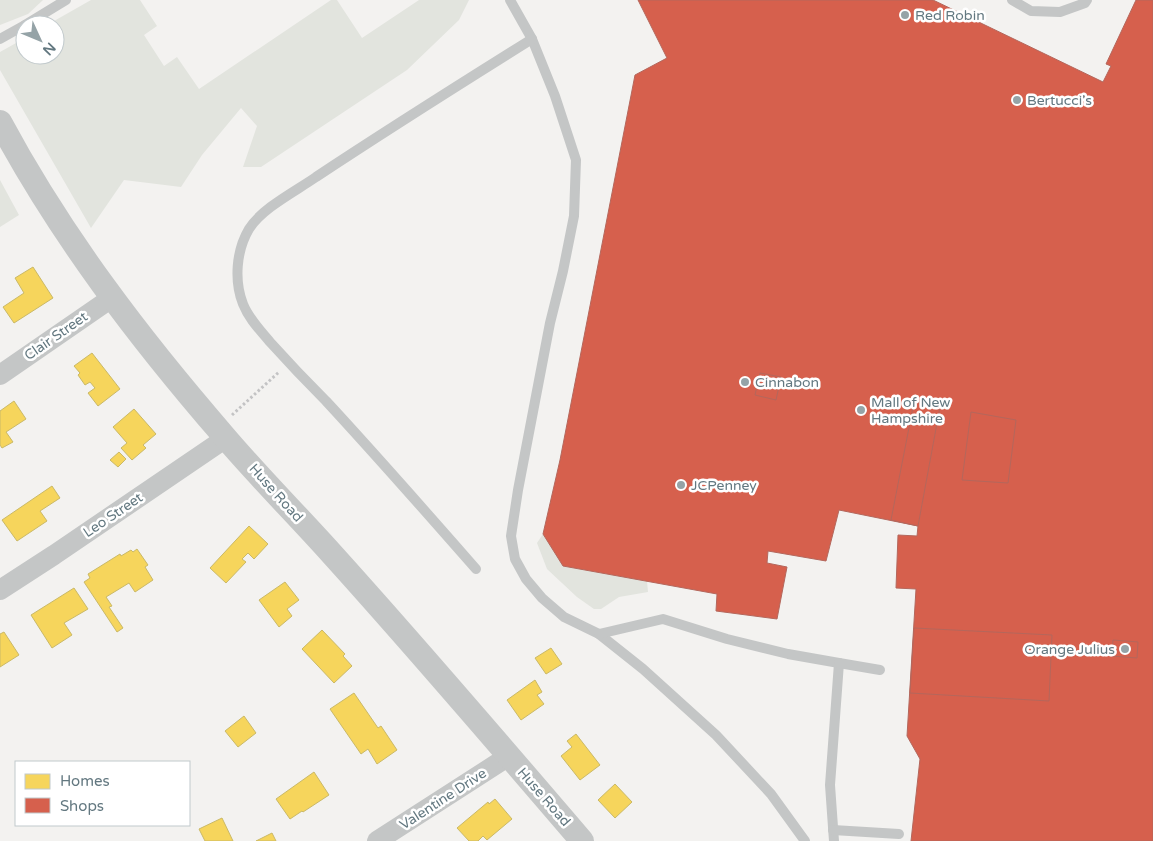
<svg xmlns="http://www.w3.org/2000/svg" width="1153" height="841" font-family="'Varela Round',sans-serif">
<rect width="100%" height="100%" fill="#f3f2f0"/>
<g fill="#e2e4de">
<path d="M0 0H43L28 14 0 25Z"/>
<path d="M91 0H140L157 26 144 35 164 66 177 57 199 89 331 0H337L362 38 419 0H469L459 20 407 70 261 167H243L257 126 241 108 202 155 181 187 124 180 91 228 0 70V52L25 38V55H55V25H47Z"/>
<path d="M0 180 19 215 0 227Z"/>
<path d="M543 534 563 566 647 581 648 592 619 597 601 609H594L577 597 547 569 537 543Z"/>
</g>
<g fill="#f6d55c" stroke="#cab967">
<path d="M33 267 53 298 14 323 3 307 24 293 15 278Z"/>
<path d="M92 353 120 389 98 406 88 393 95 388 90 382 85 385 78 375 80 373 74 366Z"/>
<path d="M14 401 26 419 6 432 13 442 2 448 0 445V411Z"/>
<path d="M134 409 156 434 143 445 146 448 132 460 121 448 127 443 113 427Z"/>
<path d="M119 452 126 459 118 467 110 460Z"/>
<path d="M52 486 60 498 40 511 47 521 17 541 2 520Z"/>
<path d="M249 526 268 544 254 559 248 553 242 559 246 562 226 583 210 568Z"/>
<path d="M137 549 148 565 145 567 153 580 135 592 129 583 106 597 112 606 109 607 123 628 117 632 84 582 90 578 88 574 120 554 121 556 131 550 133 552Z"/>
<path d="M285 582 299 600 287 609 292 616 279 627 259 600Z"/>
<path d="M74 588 88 609 64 623 72 635 52 648 31 615Z"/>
<path d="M322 630 345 654 343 656 352 666 334 683 302 649Z"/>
<path d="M4 632 19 655 0 667V634Z"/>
<path d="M551 648 562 664 546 674 535 658Z"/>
<path d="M535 680 542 692 537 695 544 704 521 720 507 700Z"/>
<path d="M354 693 378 728 381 726 397 750 377 764 368 749 361 754 330 709Z"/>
<path d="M244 716 256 733 238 747 225 731Z"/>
<path d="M576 734 600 765 580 780 561 756 572 747 567 741Z"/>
<path d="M314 772 329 795 303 812 302 811 290 819 276 799Z"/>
<path d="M615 784 632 802 615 818 598 800Z"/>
<path d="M495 799 512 819 487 840 483 836 478 841H469L457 828 488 802 489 804Z"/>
<path d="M222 818 233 841H205L199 829Z"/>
<path d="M272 833 276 841H256Z"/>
</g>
<g fill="#d6604d" stroke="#b4675c">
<path d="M638 0H933L1103 82 1111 66 1106 64 1136 0H1153V841H911L920 759 907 736 916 589 896 588 898 535 917 536 918 526 839 510 826 561 768 551 767 563 787 567 777 619 716 611 717 594 563 566 543 534 560 460 635 75 667 58Z"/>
<path d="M760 373 781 377 776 400 755 395Z"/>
<path d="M914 402 940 407 918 526 891 520Z"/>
<path d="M971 412 1016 420 1008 483 962 480Z"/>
<path d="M914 628 1052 635 1049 701 910 693Z"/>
<path d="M1113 640 1138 642 1137 658 1112 656Z"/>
</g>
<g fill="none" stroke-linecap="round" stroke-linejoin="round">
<path stroke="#c3c3c4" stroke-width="3" stroke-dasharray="2.5 2.5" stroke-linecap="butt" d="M232 415 279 372"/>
<g stroke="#c4c6c6" stroke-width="10">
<path d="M510 0 532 39 555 96 576 160 574 216 563 271 550 323 518 490 511 536 515 559 526 579 542 598 564 617 599 634 643 669 716 735 771 794 805 841"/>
<path d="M1012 0 1031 11 1060 12 1085 3 1087 0"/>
<path d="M25 25 66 0"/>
<path d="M0 39 25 25"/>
<path d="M476 569C426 512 377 456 326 401 307 382 288 362 270 342 260 330 249 319 243 304 234 281 236 251 249 229 262 208 296 191 316 177 387 130 460 84 532 39"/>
<path d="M599 634 663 619 727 639 788 654 839 663 830 785 834 841"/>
<path d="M839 663 880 670"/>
<path d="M833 830 899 834"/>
</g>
<g stroke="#c4c6c6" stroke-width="20">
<path d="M0 375 113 297"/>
<path d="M0 590 54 555 226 438"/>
<path d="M377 841 509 756"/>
</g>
<path stroke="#c4c6c6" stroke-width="24" d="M0 122C61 236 140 339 224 436 258 476 296 514 331 553 416 647 499 744 582 841"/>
</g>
<g fill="#95a3a7" stroke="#fff" stroke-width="2">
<circle cx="905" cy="15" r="5"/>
<circle cx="1017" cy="100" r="5"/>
<circle cx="745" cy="382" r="5"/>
<circle cx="861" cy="410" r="5"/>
<circle cx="681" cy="485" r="5"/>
<circle cx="1125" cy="649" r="5"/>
</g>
<g text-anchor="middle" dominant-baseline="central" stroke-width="5" stroke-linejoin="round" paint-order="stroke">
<g font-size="14" fill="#637880" stroke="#fff" text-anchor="start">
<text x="915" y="15">Red Robin</text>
<text x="1027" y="100">Bertucci's</text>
<text x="755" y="382">Cinnabon</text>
<text x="871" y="402">Mall of New<tspan x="871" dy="16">Hampshire</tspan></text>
<text x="691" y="485">JCPenney</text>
<text x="1115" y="649" text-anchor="end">Orange Julius</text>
</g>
<g font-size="14" fill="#637880" stroke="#fff">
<text transform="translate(56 336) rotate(-35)">Clair Street</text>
<text transform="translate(276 493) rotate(48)">Huse Road</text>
<text transform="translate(113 515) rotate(-34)">Leo Street</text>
<text transform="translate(544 797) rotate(49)">Huse Road</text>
<text transform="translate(443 799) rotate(-33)">Valentine Drive</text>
</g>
</g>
<rect x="15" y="761" width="175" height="65" fill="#ffffff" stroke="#c1c9cc"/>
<rect x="25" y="774" width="25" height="15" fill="#f6d55c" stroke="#c1c9cc"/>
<text x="60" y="786" font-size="15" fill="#637880">Homes</text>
<rect x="25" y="798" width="25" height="15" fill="#d6604d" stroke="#c1c9cc"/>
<text x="60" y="811" font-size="15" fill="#637880">Shops</text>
<g transform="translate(40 40) rotate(134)"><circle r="24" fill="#ffffff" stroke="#c1c9cc"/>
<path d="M0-4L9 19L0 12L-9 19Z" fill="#95a3a7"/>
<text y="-8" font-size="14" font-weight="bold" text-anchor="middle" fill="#637880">N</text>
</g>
</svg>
